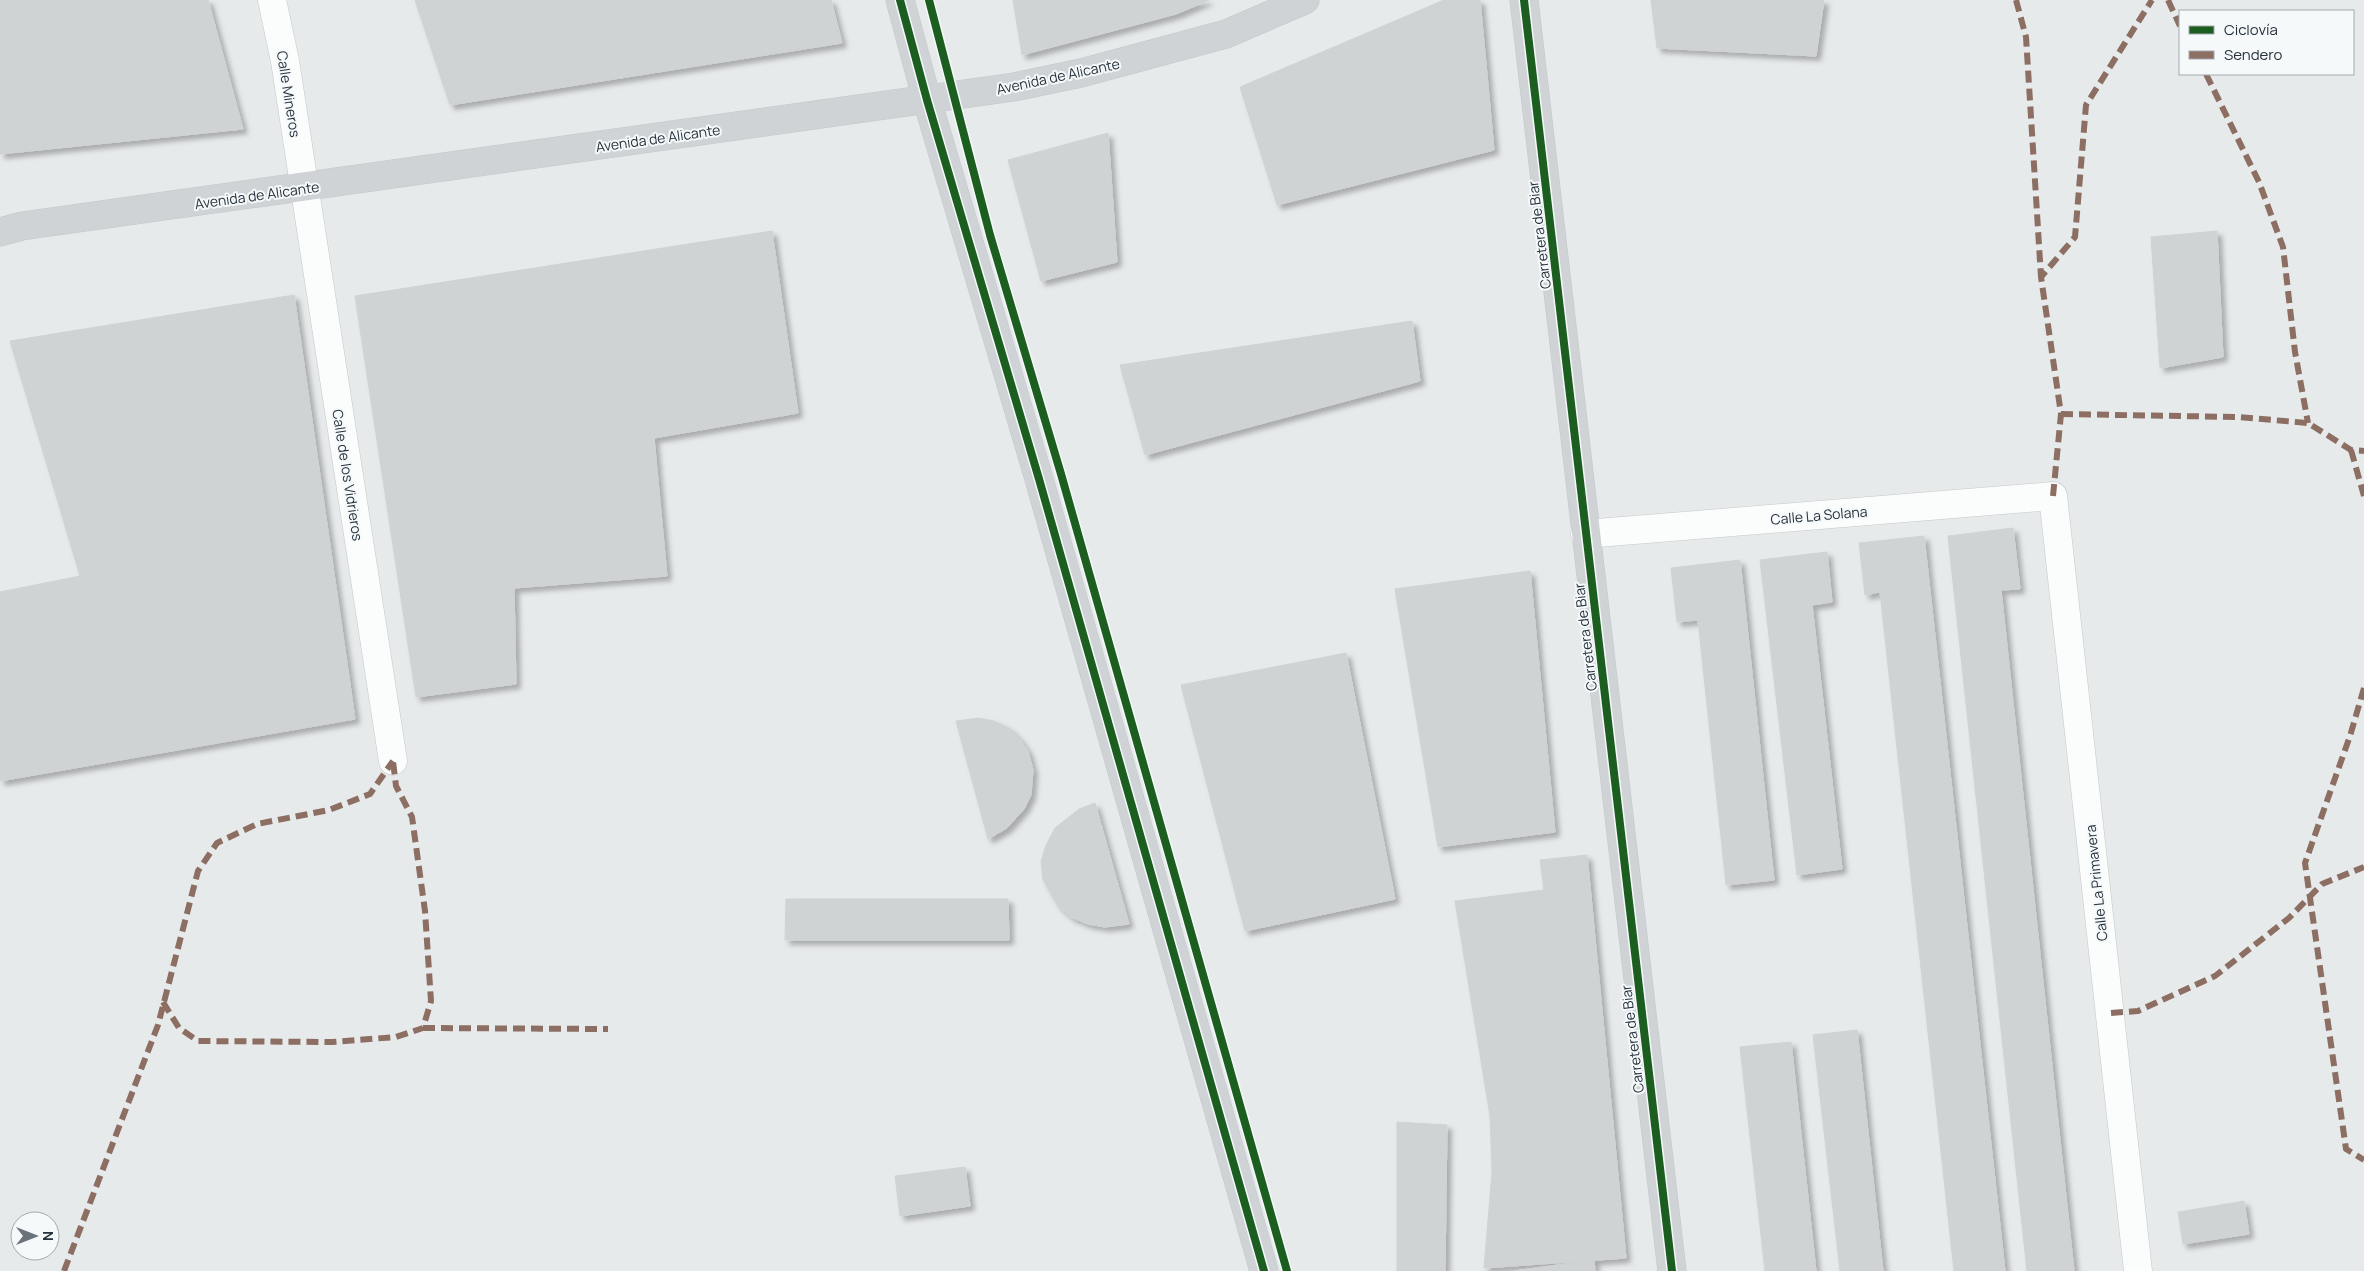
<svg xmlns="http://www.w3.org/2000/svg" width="2364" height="1271" font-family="Manrope,sans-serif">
<defs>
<filter id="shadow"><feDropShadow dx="4.5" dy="4.5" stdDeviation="2.5" flood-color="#0004"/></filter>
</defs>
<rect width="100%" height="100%" fill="#e7eaeb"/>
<g fill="#d0d3d4" stroke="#d0d3d4" filter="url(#shadow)">
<path d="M0 0H208L243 129 0 154Z"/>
<path d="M415 0H831L842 43 450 105Z"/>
<path d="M1013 0H1209L1176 14 1022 55Z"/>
<path d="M1444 0H1480L1494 150 1277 205 1240 87Z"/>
<path d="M1651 0H1824L1816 56 1657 48Z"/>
<path d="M1108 133 1117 262 1041 281 1008 160Z"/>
<path d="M772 231 798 413 654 438 667 576 514 588 516 684 416 697 355 296Z"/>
<path d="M2217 231 2223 357 2160 368 2151 237Z"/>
<path d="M294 295 355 719 0 781V592L80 576 10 341Z"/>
<path d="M1412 321 1420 381 1145 455 1120 365Z"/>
<path d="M2013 528 2020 589 2001 590 2074 1271H2027L1948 536Z"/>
<path d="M1924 536 2005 1271H1954L1880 592 1865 595 1859 543Z"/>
<path d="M1827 552 1832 602 1812 605 1842 869 1797 875 1760 560Z"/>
<path d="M1740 560 1774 880 1726 885 1698 620 1677 622 1671 568Z"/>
<path d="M1530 571 1555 832 1438 847 1395 589Z"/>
<path d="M1346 653 1395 899 1245 931 1181 685Z"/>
<path d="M978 718 994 721 1009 728 1019 738 1028 751 1033 770 1031 795 1024 809 1007 828 988 839 956 721Z"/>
<path d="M1095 803 1129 924 1105 927 1088 924 1071 917 1058 906 1043 880 1041 861 1046 845 1055 828 1079 809Z"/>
<path d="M1587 855 1626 1258 1484 1268 1492 1172 1490 1116 1455 901 1544 890 1540 860Z"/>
<path d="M786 899H1008L1009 940H785Z"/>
<path d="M1857 1030 1883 1271H1840L1813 1035Z"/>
<path d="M1791 1042 1816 1271H1765L1740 1047Z"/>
<path d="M1397 1122 1447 1125 1445 1271H1397Z"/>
<path d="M965 1167 970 1206 900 1216 895 1176Z"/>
<path d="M2244 1201 2249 1234 2183 1244 2178 1212Z"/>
<path d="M1594 1260 1595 1271H1515Z"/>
</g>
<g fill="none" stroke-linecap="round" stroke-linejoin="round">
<defs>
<g id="minor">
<path d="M272 0 285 61 393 761"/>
<path d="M1585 534 2053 496 2138 1271"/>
</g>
<g id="major">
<path d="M900 0 927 100 1039 479 1264 1271"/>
<path d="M1524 0 1672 1271"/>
<path d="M0 232 22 226 1014 87 1081 73 1226 34 1305 0"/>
</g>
</defs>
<use href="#minor" stroke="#c4c7c8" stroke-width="29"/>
<use href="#major" stroke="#c3c7ca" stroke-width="29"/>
<use href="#minor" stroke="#fbfcfc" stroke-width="28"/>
<use href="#major" stroke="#cfd3d6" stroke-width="28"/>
<g stroke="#8d6e63" stroke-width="6" stroke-dasharray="12 6" stroke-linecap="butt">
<path d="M2016 0 2026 37 2041 277"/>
<path d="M2168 0 2180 26"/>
<path d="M2206 74 2259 182 2283 247 2295 352 2308 423"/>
<path d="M2061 414 2237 417 2308 423 2351 450 2364 451"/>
<path d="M2351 450 2364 496"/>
<path d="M2053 496 2061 414 2041 277 2075 237 2086 105 2152 0"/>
<path d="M2364 688 2350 736 2305 863 2346 1149 2364 1160"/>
<path d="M163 1002 179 1028 198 1041 332 1042 396 1037 423 1028 431 1001 425 911 412 817 396 786 393 761"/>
<path d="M2111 1013 2138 1011 2215 976 2289 918 2322 884 2364 867"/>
<path d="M423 1028 608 1029"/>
<path d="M64 1271 158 1025 198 871 217 843 257 824 329 810 370 794 393 761"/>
</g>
<defs>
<g id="cycleway">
<path d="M900 0 927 100 1039 479 1264 1271"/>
<path d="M929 0 990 235 1061 474 1287 1271"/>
<path d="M1524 0 1672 1271"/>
</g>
</defs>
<use href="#cycleway" stroke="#f6f9fa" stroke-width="11"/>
<use href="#cycleway" stroke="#1b5e20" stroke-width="8"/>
</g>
<g text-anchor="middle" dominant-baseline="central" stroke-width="4" stroke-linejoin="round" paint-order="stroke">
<g font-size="14" fill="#26323d" stroke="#f6f9fa">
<text transform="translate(1058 76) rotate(-12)">Avenida de Alicante</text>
<text transform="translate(289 94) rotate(81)">Calle Mineros</text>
<text transform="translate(658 138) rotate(-8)">Avenida de Alicante</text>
<text transform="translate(257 195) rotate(-8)">Avenida de Alicante</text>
<text transform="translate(1539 235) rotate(-97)">Carretera de Biar</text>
<text transform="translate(348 475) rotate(81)">Calle de los Vidrieros</text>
<text transform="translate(1819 515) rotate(-5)">Calle La Solana</text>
<text transform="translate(1585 637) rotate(-97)">Carretera de Biar</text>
<text transform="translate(2096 883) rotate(-96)">Calle La Primavera</text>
<text transform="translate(1632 1039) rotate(-97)">Carretera de Biar</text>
</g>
</g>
<rect x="2179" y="10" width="175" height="65" fill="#f6f9fa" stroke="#a3a9ae"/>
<rect x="2189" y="26" width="25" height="8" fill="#1b5e20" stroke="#a3a9ae"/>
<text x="2224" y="35" font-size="15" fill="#26323d">Ciclovía</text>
<rect x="2189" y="51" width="25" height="8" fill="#8d6e63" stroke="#a3a9ae"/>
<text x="2224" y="60" font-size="15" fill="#26323d">Sendero</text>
<g transform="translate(35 1236) rotate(90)"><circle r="24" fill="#f6f9fa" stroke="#a3a9ae"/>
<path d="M0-4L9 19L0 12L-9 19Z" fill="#6a727a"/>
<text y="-8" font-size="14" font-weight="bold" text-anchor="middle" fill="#26323d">N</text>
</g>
</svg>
